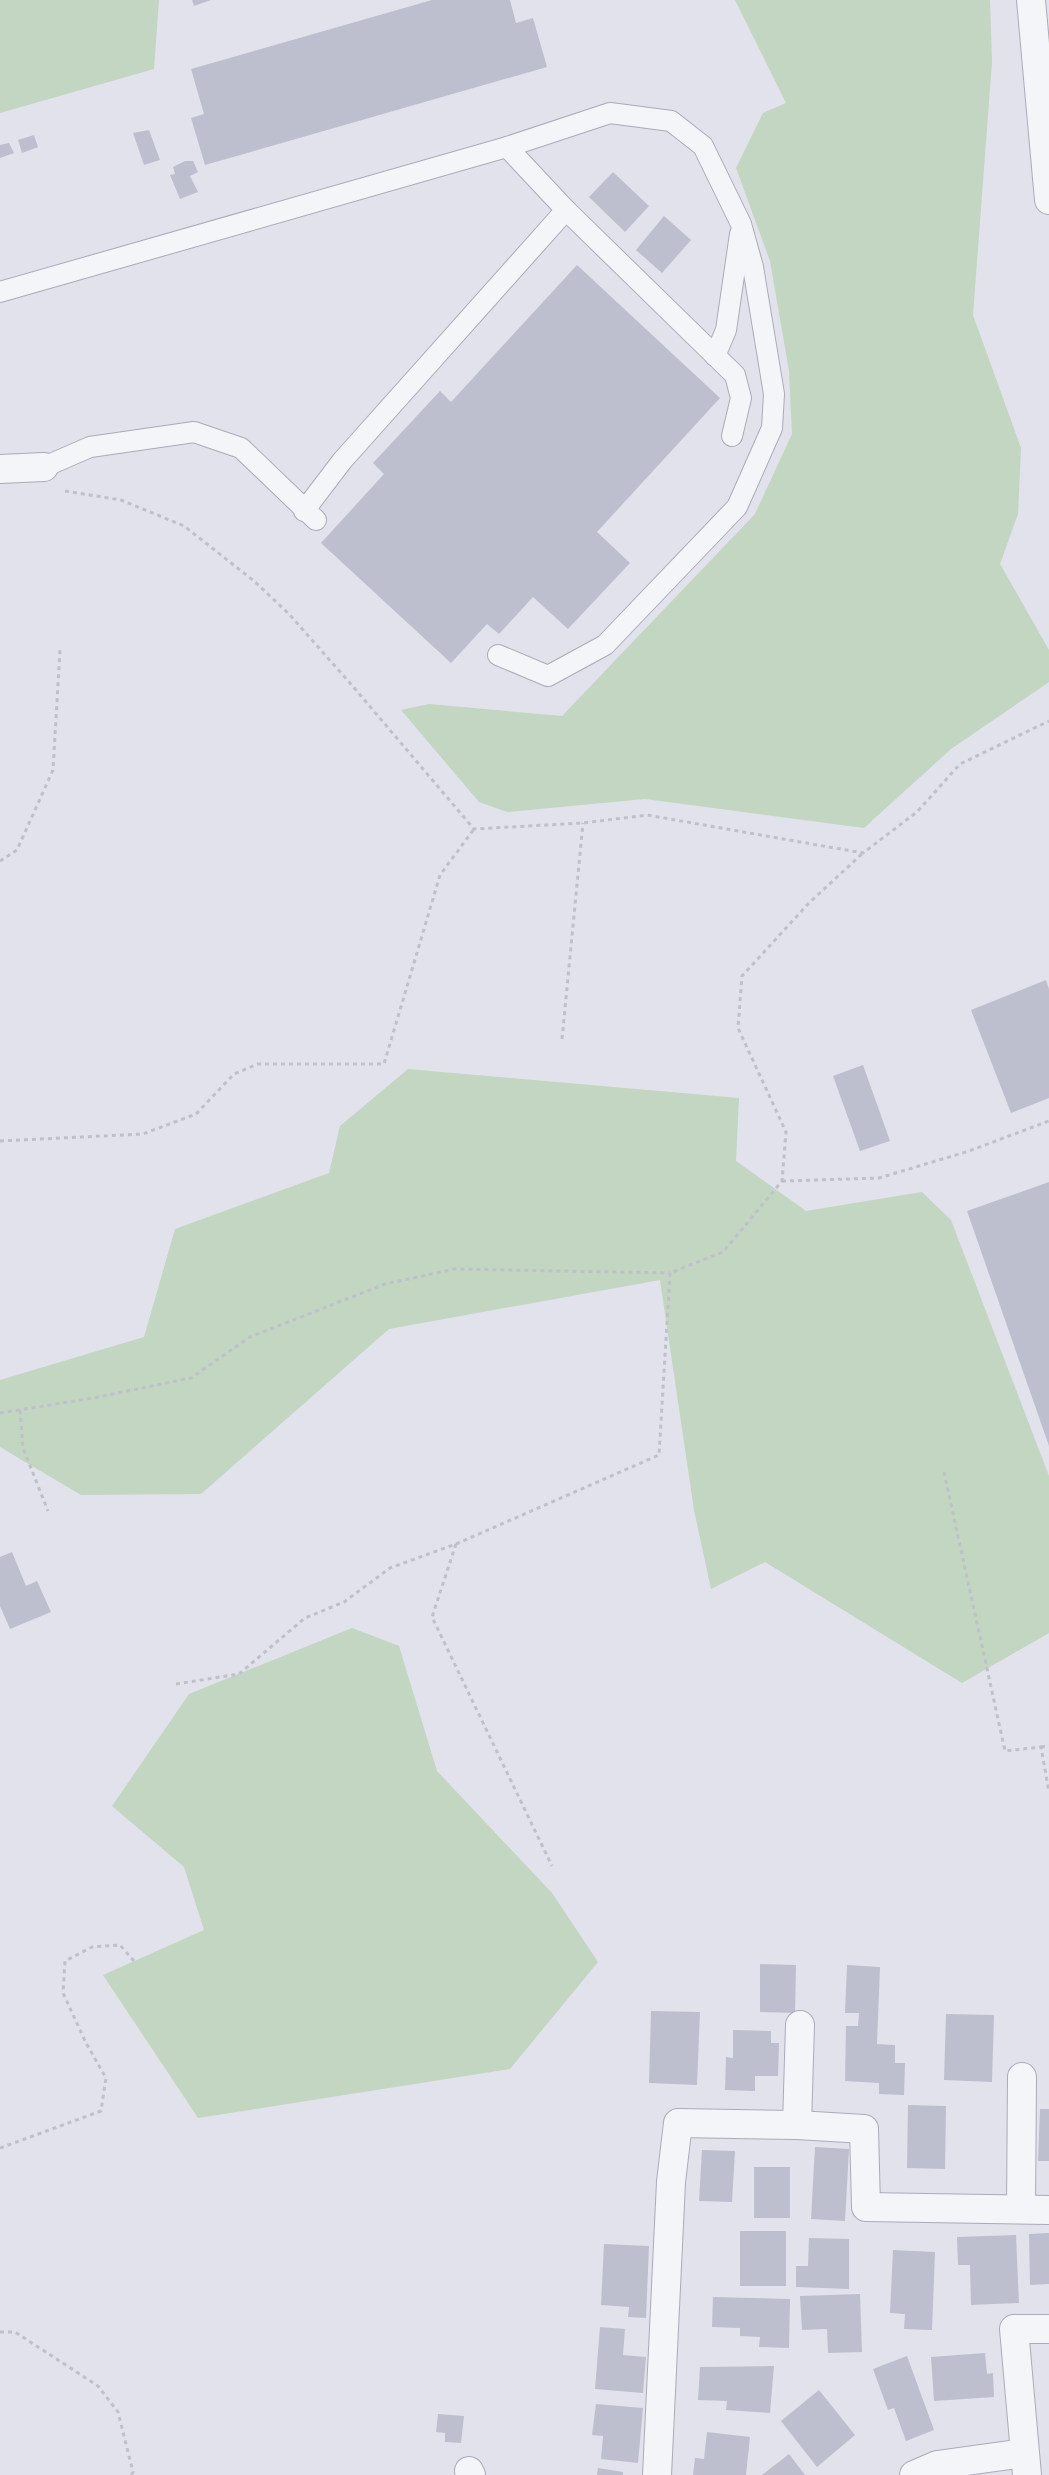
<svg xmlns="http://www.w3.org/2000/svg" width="1049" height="2475" font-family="Commissioner,sans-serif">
<rect width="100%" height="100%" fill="#e1e2eb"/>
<g fill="#c2d6c2">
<path d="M0 0H159L154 69 0 113Z"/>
<path d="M735 0H990L992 62 973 315 1021 448 1018 514 1000 564 1049 650V682L951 749 864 828 645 799 507 812 479 802 401 710 429 704 562 716 755 514 792 434 789 371 770 261 736 168 763 113 786 103Z"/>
<path d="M408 1069 739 1098 736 1161 806 1211 922 1192 951 1220 1049 1476V1633L962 1683 765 1562 711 1589 694 1510 660 1280 389 1329 201 1494 81 1495 0 1447V1380L144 1337 175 1229 329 1173 340 1126Z"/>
<path d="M352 1628 399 1646 437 1771 552 1893 598 1962 510 2069 198 2118 103 1975 204 1930 184 1867 112 1806 189 1694Z"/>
</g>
<g fill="#bebfce">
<path d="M192 0H211L194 6Z"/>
<path d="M432 0H510L516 23 533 18 547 67 205 165 191 118 204 114 191 69Z"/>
<path d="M149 130 160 160 144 165 133 133Z"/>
<path d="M34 135 38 147 22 153 18 140Z"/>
<path d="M9 143 14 153 0 158V145Z"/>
<path d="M185 161H193L198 172 190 176 198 192 180 199 170 175 175 174 173 167Z"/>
<path d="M613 172 649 206 625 232 589 197Z"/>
<path d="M664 216 691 240 662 273 636 250Z"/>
<path d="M577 265 720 398 597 532 630 563 568 629 533 597 499 634 487 624 451 663 321 543 384 474 373 463 440 391 451 402Z"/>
<path d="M1046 980 1049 989V1098L1011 1113 971 1010Z"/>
<path d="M863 1065 890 1141 860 1151 833 1076Z"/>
<path d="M1049 1182V1446L967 1211Z"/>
<path d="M12 1552 26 1586 37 1581 51 1612 10 1629 0 1606V1557Z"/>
<path d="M760 1964 796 1965 795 2013 760 2012Z"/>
<path d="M847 1965 880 1967 877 2044 895 2045V2063H905L904 2095 879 2094V2083L845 2081 846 2026H858L859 2013H845Z"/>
<path d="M651 2011 700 2012 697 2085 649 2083Z"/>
<path d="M946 2014 994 2015 992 2082 944 2080Z"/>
<path d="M733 2030 771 2031V2043H779L778 2076H755V2091L725 2090 726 2057 733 2058Z"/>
<path d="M908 2105 946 2106 945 2169 907 2168Z"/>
<path d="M1040 2109H1049V2161H1038Z"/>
<path d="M815 2147 849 2149 845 2221 811 2219Z"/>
<path d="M702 2150 735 2151 732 2202 699 2201Z"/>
<rect x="754" y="2167" width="36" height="51"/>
<rect x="740" y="2231" width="46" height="55"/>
<path d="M1049 2233V2284L1030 2285 1029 2234Z"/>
<path d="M1016 2235 1019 2303 971 2305 970 2265H958L957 2237Z"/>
<path d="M809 2238 849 2239V2289L796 2287V2266H808Z"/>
<path d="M604 2244 649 2246 646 2318 628 2317 629 2307 601 2305Z"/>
<path d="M893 2250 935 2252 932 2330 904 2329 905 2314 890 2313Z"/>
<path d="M860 2294 862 2352 828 2353 827 2329 802 2330 800 2296Z"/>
<path d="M713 2297 790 2299 789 2348 759 2347 760 2337 740 2336V2328L712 2327Z"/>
<path d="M600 2327 625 2329 623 2355 646 2357 643 2393 595 2389Z"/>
<path d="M985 2353 987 2374 993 2373 994 2397 934 2401 931 2357Z"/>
<path d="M907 2356 934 2430 906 2441 894 2408 888 2410 873 2369Z"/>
<path d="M774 2366 770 2413 726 2410 727 2401 698 2400 700 2367Z"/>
<path d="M819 2390 855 2435 817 2467 781 2421Z"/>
<path d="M596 2404 643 2408 638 2463 601 2459 603 2436 592 2435Z"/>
<path d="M438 2414 464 2416 461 2443 445 2442V2433L436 2432Z"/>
<path d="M707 2432 750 2437 746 2475H693L695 2458 704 2459Z"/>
<path d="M789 2454 805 2475H762Z"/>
<path d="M598 2468 623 2472V2475H597Z"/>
</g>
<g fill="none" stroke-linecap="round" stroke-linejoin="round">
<defs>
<g id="lane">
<path d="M507 147 566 210 735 375 741 398 732 436"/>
<path d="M0 292 507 147 610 113 671 121 703 146 741 224 753 267 774 394 772 428 737 507 605 645 548 676 498 655"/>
<path d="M715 356 726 330 740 234"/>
<path d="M44 467 90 447 194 432 241 448 316 520"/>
<path d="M304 511 342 461 566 210"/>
</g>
<g id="street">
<path d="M1031 0 1049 200"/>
<path d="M0 469 44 467"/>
<path d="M797 2125 800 2025"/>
<path d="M1021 2209 1022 2077"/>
<path d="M469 2471 471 2475"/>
<path d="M657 2475 671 2182 678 2123 797 2125 864 2129 866 2207 1049 2210"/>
<path d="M914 2475 937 2465 1024 2453"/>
<path d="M1027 2475 1014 2329H1049"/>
</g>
</defs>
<use href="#lane" stroke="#aaabb9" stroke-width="22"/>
<use href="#street" stroke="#aaabb9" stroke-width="30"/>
<g stroke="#bfc0ca" stroke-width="3" stroke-dasharray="4 4" stroke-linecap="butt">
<path d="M65 491 121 500 184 526 254 581 289 614 350 683 474 829 583 823 647 815 863 853 917 812 960 764 1049 721"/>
<path d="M0 861 17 850 53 770 60 650"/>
<path d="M562 1039 583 823"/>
<path d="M0 1141 143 1134 196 1114 234 1074 258 1064H384L440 875 474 829"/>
<path d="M782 1181 879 1178 969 1151 1049 1121"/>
<path d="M20 1410 23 1448 48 1511"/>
<path d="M0 1413 93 1398 191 1378 250 1337 385 1284 455 1269 670 1273"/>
<path d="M944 1472 1005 1751 1041 1747 1049 1792"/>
<path d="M456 1544 432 1617 552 1866"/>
<path d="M176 1684 239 1674 305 1618 344 1602 390 1568 456 1544 659 1455 670 1273 723 1252 782 1181 786 1132 738 1028 742 976 809 903 863 853"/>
<path d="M1041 1747 1049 1746"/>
<path d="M0 2148 101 2111 106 2078 86 2043 63 1993 65 1961 92 1947 120 1945 134 1961"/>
<path d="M0 2332H15L98 2386 118 2412 133 2472 131 2475"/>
</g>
<use href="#lane" stroke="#f4f5f9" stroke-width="20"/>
<use href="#street" stroke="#f4f5f9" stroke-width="28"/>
</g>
</svg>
